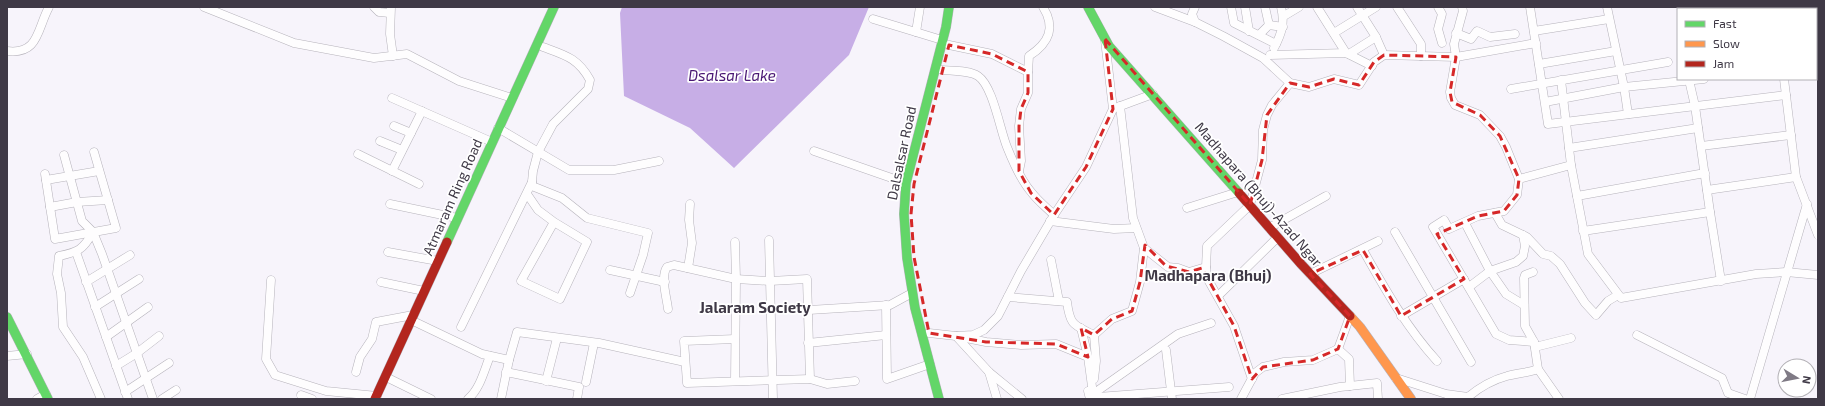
<svg xmlns="http://www.w3.org/2000/svg" width="1825" height="406" font-family="'Exo 2',sans-serif">
<rect width="100%" height="100%" fill="#f7f4fb"/>
<path fill="#c7aee6" d="M622 7H869L849 55 734 168 690 128 624 96 620 13Z"/>
<g fill="none" stroke-linecap="round" stroke-linejoin="round">
<defs>
<g id="street">
<path d="M204 7 294 43 374 58 407 54 459 81 512 98"/>
<path d="M374 7 379 12 390 13"/>
<path d="M391 7 390 34 393 56"/>
<path d="M1155 7 1195 22"/>
<path d="M1195 7 1192 14 1195 22 1223 36 1263 58 1290 83 1309 87 1334 79 1359 85 1374 62 1384 55 1456 57 1536 43"/>
<path d="M1231 7 1234 23 1276 44"/>
<path d="M1245 7 1249 31"/>
<path d="M1265 7 1269 25"/>
<path d="M1317 7 1346 53"/>
<path d="M1357 7 1376 37 1384 55"/>
<path d="M1397 7 1421 44V56"/>
<path d="M1438 7 1442 14 1438 29 1442 43"/>
<path d="M1462 7 1463 11 1454 44 1456 57 1450 92 1451 98 1455 105 1480 115 1500 136 1506 147 1519 179 1517 195 1504 211 1478 216 1449 229 1444 220 1433 227 1496 334 1509 340 1534 342"/>
<path d="M1530 7 1548 124 1786 95"/>
<path d="M1607 7 1624 87 1628 114"/>
<path d="M1696 7 1697 9"/>
<path d="M1774 7 1775 9"/>
<path d="M1284 16 1299 7"/>
<path d="M873 19 942 40"/>
<path d="M1534 31 1609 19"/>
<path d="M916 32 920 7"/>
<path d="M1334 33 1376 7"/>
<path d="M1456 33 1471 39 1477 31 1490 37 1515 34"/>
<path d="M1259 35 1269 25 1283 27"/>
<path d="M949 45 992 54 1028 72V93L1021 109 1019 126 1021 161 1019 171"/>
<path d="M1274 48C1282 33 1285 23 1281 7"/>
<path d="M7 51C39 55 37 29 49 7"/>
<path d="M1349 54 1376 37"/>
<path d="M1270 55 1346 53 1372 66"/>
<path d="M1539 64 1616 51"/>
<path d="M942 70C952 71 969 70 978 76 993 86 1000 130 1007 147 1013 162 1021 181 1032 193 1038 201 1047 208 1054 215"/>
<path d="M1028 72 1029 56C1049 43 1056 28 1043 7"/>
<path d="M1784 79 1796 177 1818 235"/>
<path d="M1561 80 1571 165 1588 254 1621 298 1756 274 1786 272 1818 275"/>
<path d="M1689 80 1695 106 1710 212 1721 281"/>
<path d="M1511 89 1668 62"/>
<path d="M392 98 492 142"/>
<path d="M1545 102 1624 87 1704 79"/>
<path d="M1120 106 1133 218 1144 248 1168 267 1178 268 1189 272 1206 267 1207 246 1250 205 1262 160 1263 130 1267 115 1272 105 1290 83"/>
<path d="M1115 108 1153 94"/>
<path d="M394 126 411 133"/>
<path d="M498 128 569 170H614L659 161"/>
<path d="M380 141 402 150"/>
<path d="M1701 146 1791 135"/>
<path d="M1569 148 1698 128"/>
<path d="M814 151 906 183"/>
<path d="M358 154 419 184"/>
<path d="M64 155 82 221 93 232 102 254 153 399"/>
<path d="M392 171 422 111"/>
<path d="M45 174 55 239 116 228 94 152"/>
<path d="M1519 179 1571 165"/>
<path d="M46 180 99 171"/>
<path d="M532 182V186L562 198 587 218 648 233 643 255 630 293"/>
<path d="M1707 190 1796 177"/>
<path d="M527 194 538 210 554 222 521 281 560 299 587 242 554 222"/>
<path d="M1577 196 1705 173"/>
<path d="M390 204 457 218"/>
<path d="M50 207 77 202 108 200"/>
<path d="M1187 208 1238 192"/>
<path d="M1495 213 1502 225 1527 237 1543 254 1551 256 1560 264 1585 303 1596 315 1608 301 1618 295"/>
<path d="M1050 221 1114 229 1136 228"/>
<path d="M1465 223 1490 271 1506 294 1524 305"/>
<path d="M1269 228 1326 196"/>
<path d="M1583 231 1710 212"/>
<path d="M93 232C83 250 78 252 59 256L57 274 61 293 63 327 83 357 101 399"/>
<path d="M1395 232 1471 362"/>
<path d="M769 240 773 399"/>
<path d="M735 242 736 279 735 381"/>
<path d="M1363 250C1385 289 1406 327 1437 361"/>
<path d="M76 252 128 399"/>
<path d="M388 252 438 261"/>
<path d="M1051 260 1059 301"/>
<path d="M1206 267V276L1234 326 1252 379"/>
<path d="M688 268 692 243 689 220 690 204"/>
<path d="M610 270 665 282"/>
<path d="M1533 272 1525 275 1524 278 1525 326 1534 342 1538 369 1559 399"/>
<path d="M1310 274 1378 241"/>
<path d="M271 280 266 359 275 375 326 391 377 396"/>
<path d="M86 282 130 255"/>
<path d="M381 282 424 291"/>
<path d="M1469 287 1490 271 1516 262 1523 256 1525 246 1523 235"/>
<path d="M1218 296 1278 237"/>
<path d="M1008 297 1067 302C1070 326 1074 325 1094 335"/>
<path d="M886 305 887 379 930 364"/>
<path d="M95 307 139 279"/>
<path d="M668 309C667 298 660 277 667 267L674 265 736 279 770 281 807 279 810 379"/>
<path d="M809 310 890 305 912 293"/>
<path d="M1401 316 1464 279"/>
<path d="M411 320 482 354 509 360"/>
<path d="M461 327 532 182 533 171 538 152 553 124 588 89 590 80C578 58 565 55 543 47"/>
<path d="M1081 328 1088 357"/>
<path d="M929 333 956 336 986 342 1021 345 1056 344 1088 357 1093 394"/>
<path d="M1637 335 1722 378 1728 393 1745 399"/>
<path d="M956 336 973 335 984 330 998 316 1021 271 1054 215 1086 167 1113 109 1105 40"/>
<path d="M956 336 989 372 1022 399"/>
<path d="M106 337 148 307"/>
<path d="M735 339 684 341 687 383 810 379 827 384 855 381"/>
<path d="M808 343 886 335"/>
<path d="M1535 347 1571 338"/>
<path d="M1338 349 1350 316"/>
<path d="M1166 350 1172 399"/>
<path d="M7 356 27 354"/>
<path d="M116 366 137 353 159 336"/>
<path d="M356 372 360 357 372 339 376 322 413 315"/>
<path d="M506 372 579 387 577 399"/>
<path d="M989 372 997 399"/>
<path d="M388 378 431 399"/>
<path d="M1396 378 1446 394 1468 397C1480 387 1492 380 1507 376 1517 373 1528 373 1538 369"/>
<path d="M1094 379 1096 361 1094 335 1112 319 1132 311 1140 282 1144 248"/>
<path d="M546 381 557 338"/>
<path d="M586 382 594 343"/>
<path d="M125 392 169 363"/>
<path d="M301 395 312 399"/>
<path d="M1098 397 1229 387"/>
<path d="M37 399 46 394"/>
<path d="M162 399 176 390"/>
<path d="M468 399C480 389 484 371 490 356"/>
<path d="M501 399 509 360 517 332 599 343 685 362"/>
<path d="M1090 399 1088 391 1093 394 1178 334 1211 323"/>
<path d="M1241 399 1255 373 1263 367 1284 362 1313 360 1338 349 1349 359 1350 386"/>
<path d="M1282 399 1340 387 1377 383 1378 399"/>
<path d="M1750 399 1807 204"/>
</g>
<g id="fast">
<path d="M1088 7 1109 46 1239 193"/>
<path d="M447 242 554 7"/>
<path d="M7 317 48 399"/>
<path d="M939 399 915 308 907 258 904 214 906 183 946 27 949 7"/>
</g>
<path id="slow" d="M1350 316 1360 327 1411 399"/>
<g id="jam">
<path d="M1239 193 1301 264 1350 316"/>
<path d="M375 399 447 242"/>
</g>
</defs>
<use href="#street" stroke="#b6b3bb" stroke-width="9"/>
<use href="#fast" stroke="#b6b3bb" stroke-width="10"/>
<use href="#slow" stroke="#b6b3bb" stroke-width="10"/>
<use href="#jam" stroke="#b6b3bb" stroke-width="10"/>
<use href="#street" stroke="#fefdfe" stroke-width="8"/>
<use href="#fast" stroke="#63d668" stroke-width="9"/>
<use href="#slow" stroke="#ff974d" stroke-width="9"/>
<use href="#jam" stroke="#b3261e" stroke-width="9"/>
</g>
<path fill="none" stroke="#d62828" stroke-width="3" stroke-dasharray="8 5" stroke-linejoin="round" d="M1105 39 1250 205 1262 160 1267 115 1290 83 1309 87 1334 79 1359 85 1374 62 1384 55 1456 57 1450 92 1452 102 1480 115 1500 136 1519 179 1517 195 1504 211 1478 216 1437 234 1464 279 1401 316 1363 250 1310 274 1350 316 1338 349 1313 360 1263 367 1252 379 1234 326 1202 268 1189 272 1166 266 1145 245 1140 282 1132 311 1112 319 1094 335 1081 328 1088 357 1056 344 986 342 929 333 914 257 911 214 914 184 949 45 992 54 1028 72V93L1021 109 1019 126V171L1031 193 1054 215 1086 167 1113 109Z"/>
<g text-anchor="middle" dominant-baseline="central" stroke-width="3.5" stroke-linejoin="round" paint-order="stroke">
<g font-size="14" fill="#3f3946" stroke="#fff">
<text transform="translate(901 153) rotate(-78)">Dalsalsar Road</text>
<text transform="translate(1259 194) rotate(49)">Madhapara (Bhuj)-Azad Ngar</text>
<text transform="translate(452 197) rotate(-66)">Atmaram Ring Road</text>
</g>
<g font-size="15" font-style="italic" fill="#4a1874" stroke="#fff">
<text x="732" y="75">Dsalsar Lake</text>
</g>
<g font-size="15" font-weight="bold" fill="#3f3946" stroke="#fff">
<text x="1208" y="275">Madhapara (Bhuj)</text>
<text x="755" y="307">Jalaram Society</text>
</g>
</g>
<rect width="1825" height="406" fill="none" stroke="#3f3946" stroke-width="16"/>
<rect x="1677" y="8" width="140" height="72" fill="#ffffff" stroke="#b2b0b5"/>
<rect x="1685" y="21" width="20" height="6" fill="#63d668" stroke="#b2b0b5"/>
<text x="1713" y="28" font-size="12" fill="#3f3946">Fast</text>
<rect x="1685" y="41" width="20" height="6" fill="#ff974d" stroke="#b2b0b5"/>
<text x="1713" y="48" font-size="12" fill="#3f3946">Slow</text>
<rect x="1685" y="61" width="20" height="6" fill="#b3261e" stroke="#b2b0b5"/>
<text x="1713" y="68" font-size="12" fill="#3f3946">Jam</text>
<g transform="translate(1797 378) rotate(100)"><circle r="19" fill="#ffffff" stroke="#b2b0b5"/>
<path d="M0-3L7 15L0 10L-7 15Z" fill="#7f7a85"/>
<text y="-6" font-size="11" font-weight="bold" text-anchor="middle" fill="#3f3946">N</text>
</g>
</svg>
